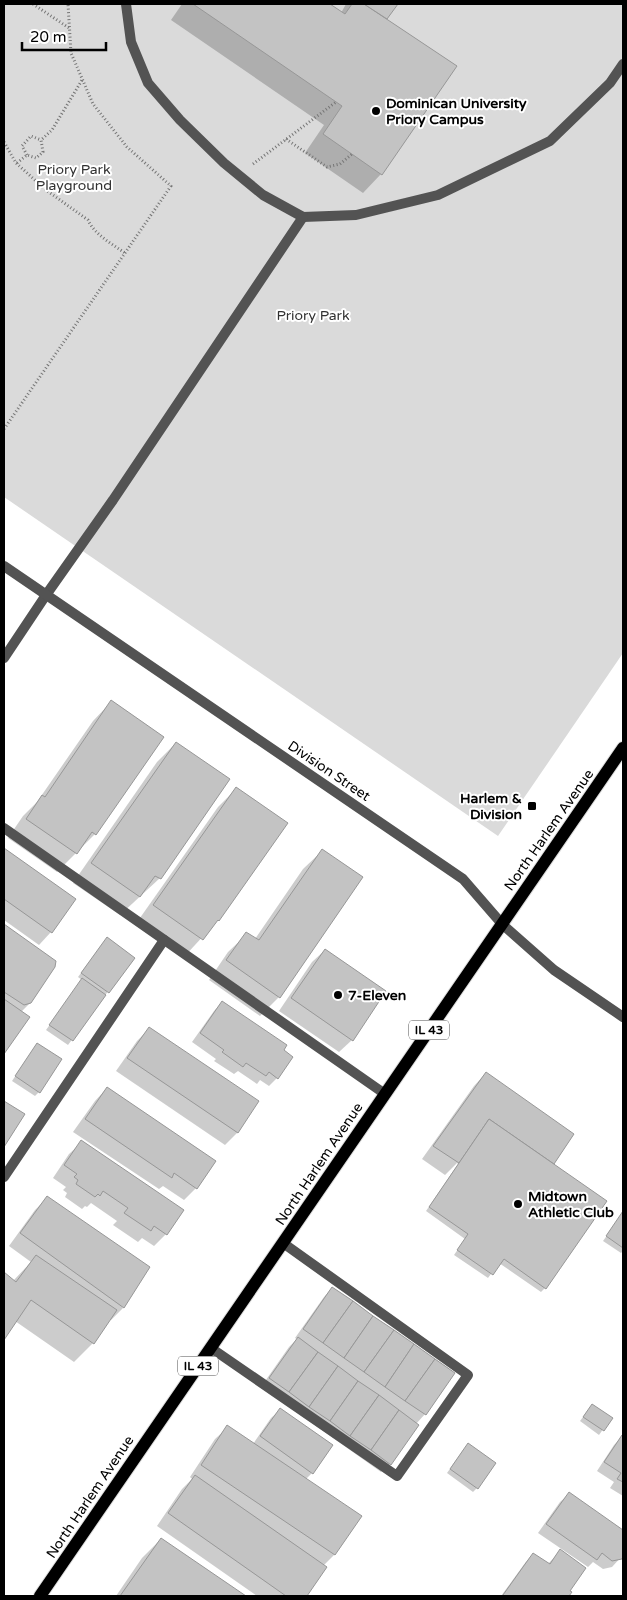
<svg xmlns="http://www.w3.org/2000/svg" width="627" height="1600" font-family="'Varela Round',sans-serif">
<rect width="100%" height="100%" fill="#fff"/>
<path fill="#dadada" d="M4 4H623V653L498 836 4 497Z"/>
<g fill="#0003">
<path d="M182 4H328L341 13 346 4H396L385 20 381 174 363 193 305 153 324 125 171 20Z"/>
<path d="M111 702 95 834 57 872 8 838 23 816 37 802 93 721Z"/>
<path d="M176 743 160 878 120 915 73 883 157 762Z"/>
<path d="M237 788 218 920 183 958 135 925 218 807Z"/>
<path d="M4 850 74 900 51 932 39 945 4 920Z"/>
<path d="M322 851 279 997 260 1016 209 980 228 952 247 934 255 939 303 869Z"/>
<path d="M4 926 51 958 30 1003 21 1012 28 1017 4 1052Z"/>
<path d="M103 943 133 958 68 1045 46 1030 82 980 78 977Z"/>
<path d="M325 950 352 1040 339 1052 279 1011 312 962Z"/>
<path d="M222 1002 282 1050 277 1078 269 1086 260 1080 257 1084 238 1071 234 1074 214 1061 216 1059 192 1042 214 1011Z"/>
<path d="M149 1029 257 1101 237 1133 225 1145 116 1071 137 1041Z"/>
<path d="M37 1044 39 1092 35 1096 12 1081Z"/>
<path d="M486 1073 553 1163 545 1288 541 1292 499 1263 488 1278 454 1255 465 1239 426 1211 458 1164 457 1163 445 1175 422 1159 474 1086Z"/>
<path d="M107 1088 196 1188 184 1200 163 1186 159 1189 73 1132 95 1101Z"/>
<path d="M82 1142 166 1234 154 1246 142 1238 138 1242 113 1225 117 1221 91 1203 87 1207 85 1206 82 1209 65 1197 67 1193 63 1190 66 1187 53 1178 69 1154Z"/>
<path d="M47 1198 123 1308 111 1320 110 1319 93 1343 74 1362 15 1321 4 1338V1274L13 1281 31 1262 9 1246 35 1210Z"/>
<path d="M623 1213V1251L621 1253 603 1241Z"/>
<path d="M332 1288 425 1414 416 1424 390 1464 381 1472 261 1387 289 1347 297 1339 295 1338 324 1297Z"/>
<path d="M592 1405 611 1418 599 1435 580 1421Z"/>
<path d="M280 1410 312 1473 306 1479 360 1516 334 1555 323 1566 325 1567 305 1596H257L157 1526 182 1489 192 1479 190 1477 215 1439 228 1427 253 1444 271 1418Z"/>
<path d="M622 1437H623V1496L610 1488 614 1482 597 1471 614 1445Z"/>
<path d="M464 1449 477 1488 473 1492 447 1473Z"/>
<path d="M569 1494 623 1532V1555L612 1567 603 1569 593 1562 588 1567 538 1533 560 1502Z"/>
<path d="M161 1539 244 1596H116L142 1558Z"/>
<path d="M560 1551 570 1593 568 1596H501L525 1563 533 1554 548 1564Z"/>
</g>
<g fill="#c3c3c3" stroke="#979797">
<path d="M193 4H330L345 14 352 4H364L457 66 382 175 323 134 342 106Z"/>
<path d="M364 4H398L387 19Z"/>
<path d="M111 700 164 737 96 835 92 832 77 854 26 819 42 795 45 797Z"/>
<path d="M176 742 230 779 161 879 155 876 140 897 91 863Z"/>
<path d="M236 787 288 823 219 921 218 920 203 940 153 905Z"/>
<path d="M4 848 76 899 52 933 4 899Z"/>
<path d="M322 849 363 877 280 998 226 960 246 932 259 940Z"/>
<path d="M4 924 56 961 55 967 31 1003 24 1005 4 992Z"/>
<path d="M107 937 135 958 109 993 81 973Z"/>
<path d="M325 949 386 991 353 1041 291 998Z"/>
<path d="M82 978 106 995 73 1041 49 1025Z"/>
<path d="M4 999 30 1017 4 1054Z"/>
<path d="M222 1001 287 1045 284 1050 293 1057 278 1079 269 1072 266 1076 246 1063 243 1067 222 1052 224 1050 200 1033Z"/>
<path d="M149 1027 259 1101 238 1133 127 1058Z"/>
<path d="M37 1043 62 1059 40 1093 15 1076Z"/>
<path d="M486 1072 574 1134 554 1164 489 1119 459 1163 433 1146Z"/>
<path d="M107 1087 216 1161 197 1189 174 1173 172 1178 85 1119Z"/>
<path d="M4 1101 25 1114 4 1147Z"/>
<path d="M489 1119 607 1201 546 1289 504 1259 493 1275 457 1250 468 1234 429 1207Z"/>
<path d="M81 1140 184 1210 167 1235 154 1226 151 1231 124 1213 128 1208 103 1191 100 1196 98 1194 95 1197 76 1184 78 1180 74 1177 77 1174 64 1165Z"/>
<path d="M47 1196 150 1267 124 1308 20 1233Z"/>
<path d="M623 1211V1248L606 1236Z"/>
<path d="M36 1255 117 1310 94 1344 31 1300 4 1340V1272L16 1282Z"/>
<path d="M332 1287 353 1301 323 1343 303 1329Z"/>
<path d="M353 1301 373 1316 344 1358 323 1343Z"/>
<path d="M373 1316 394 1330 364 1372 344 1358Z"/>
<path d="M394 1330 414 1344 385 1387 364 1372Z"/>
<path d="M298 1337 318 1352 289 1392 269 1378Z"/>
<path d="M414 1344 435 1359 405 1401 385 1387Z"/>
<path d="M318 1352 338 1366 309 1407 289 1392Z"/>
<path d="M435 1359 455 1373 426 1415 405 1401Z"/>
<path d="M338 1366 358 1381 330 1421 309 1407Z"/>
<path d="M358 1381 379 1395 350 1436 330 1421Z"/>
<path d="M379 1395 399 1410 371 1450 350 1436Z"/>
<path d="M592 1404 613 1418 604 1431 583 1417Z"/>
<path d="M280 1408 333 1445 313 1474 260 1436Z"/>
<path d="M399 1410 419 1425 391 1465 371 1450Z"/>
<path d="M227 1425 362 1516 335 1555 201 1465Z"/>
<path d="M622 1435 623 1436V1482L617 1479 621 1473 604 1462Z"/>
<path d="M468 1443 496 1463 478 1489 450 1469Z"/>
<path d="M195 1475 327 1567 307 1596H286L168 1513Z"/>
<path d="M569 1492 623 1530V1557L622 1559 612 1561 602 1553 597 1560 546 1524Z"/>
<path d="M161 1538 246 1596H120Z"/>
<path d="M560 1549 586 1568 570 1591 572 1592 569 1596H505L503 1595 533 1553 550 1564Z"/>
</g>
<g fill="none" stroke-linecap="round" stroke-linejoin="round">
<defs>
<path id="primary" d="M40 1596 623 748"/>
</defs>
<use href="#primary" stroke="#dbdbdb" stroke-width="14"/>
<g stroke="#757575" stroke-width="3" stroke-dasharray="1 2.5" stroke-linecap="butt">
<path d="M33 4 69 28"/>
<path d="M286 139 327 167 340 164 352 154"/>
<path d="M4 142 16 163 46 190 88 220C95 235 112 244 125 253"/>
<path d="M27 155 22 146 31 136 41 140"/>
<path d="M17 163 27 155 36 158 43 152 41 140 52 130 82 80"/>
<path d="M253 164 336 102"/>
<path d="M4 429 171 186 127 147 93 104 71 53 68 4"/>
</g>
<g stroke="#535353" stroke-width="10">
<path d="M126 4 131 42 148 83 180 120 224 163 263 195 303 217 356 215 438 195 550 141 610 83 623 64"/>
<path d="M46 595 113 500 303 217"/>
<path d="M4 828 385 1094"/>
<path d="M4 1177 164 940"/>
<path d="M211 1348 397 1476 468 1375 283 1243"/>
</g>
<path stroke="#535353" stroke-width="10" d="M4 658 46 595"/>
<path stroke="#535353" stroke-width="10" d="M4 566 463 879 502 924 554 970 623 1017"/>
<use href="#primary" stroke="#000" stroke-width="12"/>
</g>
<g fill="#000" stroke="#fff" stroke-width="2">
<circle cx="376" cy="111" r="5"/>
<rect x="527" y="801" width="10" height="10" rx="2.5"/>
<circle cx="338" cy="995" r="5"/>
<circle cx="518" cy="1204" r="5"/>
</g>
<g text-anchor="middle" dominant-baseline="central" stroke-width="4" stroke-linejoin="round" paint-order="stroke">
<g fill="#fff" stroke="#4c4c4c" stroke-width="1">
<rect x="409" y="1020.5" width="40" height="19" rx="4"/>
<rect x="178" y="1356.5" width="40" height="19" rx="4"/>
</g>
<g font-size="12" font-weight="bold" fill="#000">
<text x="429" y="1030">IL 43</text>
<text x="198" y="1366">IL 43</text>
</g>
<g font-size="14" font-weight="bold" fill="#000" stroke="#fff" text-anchor="start">
<text x="386" y="103">Dominican University<tspan x="386" dy="16">Priory Campus</tspan></text>
<text x="522" y="798" text-anchor="end">Harlem &amp;<tspan x="522" dy="16">Division</tspan></text>
<text x="348" y="995">7-Eleven</text>
<text x="528" y="1196">Midtown<tspan x="528" dy="16">Athletic Club</tspan></text>
</g>
<g font-size="14" fill="#313131" stroke="#fff">
<text x="74" y="169">Priory Park<tspan x="74" dy="16">Playground</tspan></text>
<text x="313" y="315">Priory Park</text>
</g>
<g font-size="14" fill="#000" stroke="#fff">
<text transform="translate(329 771) rotate(34)">Division Street</text>
<text transform="translate(549 830) rotate(-55)">North Harlem Avenue</text>
<text transform="translate(319 1164) rotate(-56)">North Harlem Avenue</text>
<text transform="translate(90 1497) rotate(-56)">North Harlem Avenue</text>
</g>
</g>
<rect width="627" height="1600" fill="none" stroke="#000000" stroke-width="10"/>
<path d="M22 42v8h84v-8" fill="none" stroke="#000000" stroke-width="2.5"/>
<text x="30" y="42" font-size="15" fill="#000000" stroke="#ffffff" stroke-width="4" paint-order="stroke">20 m</text>
</svg>
